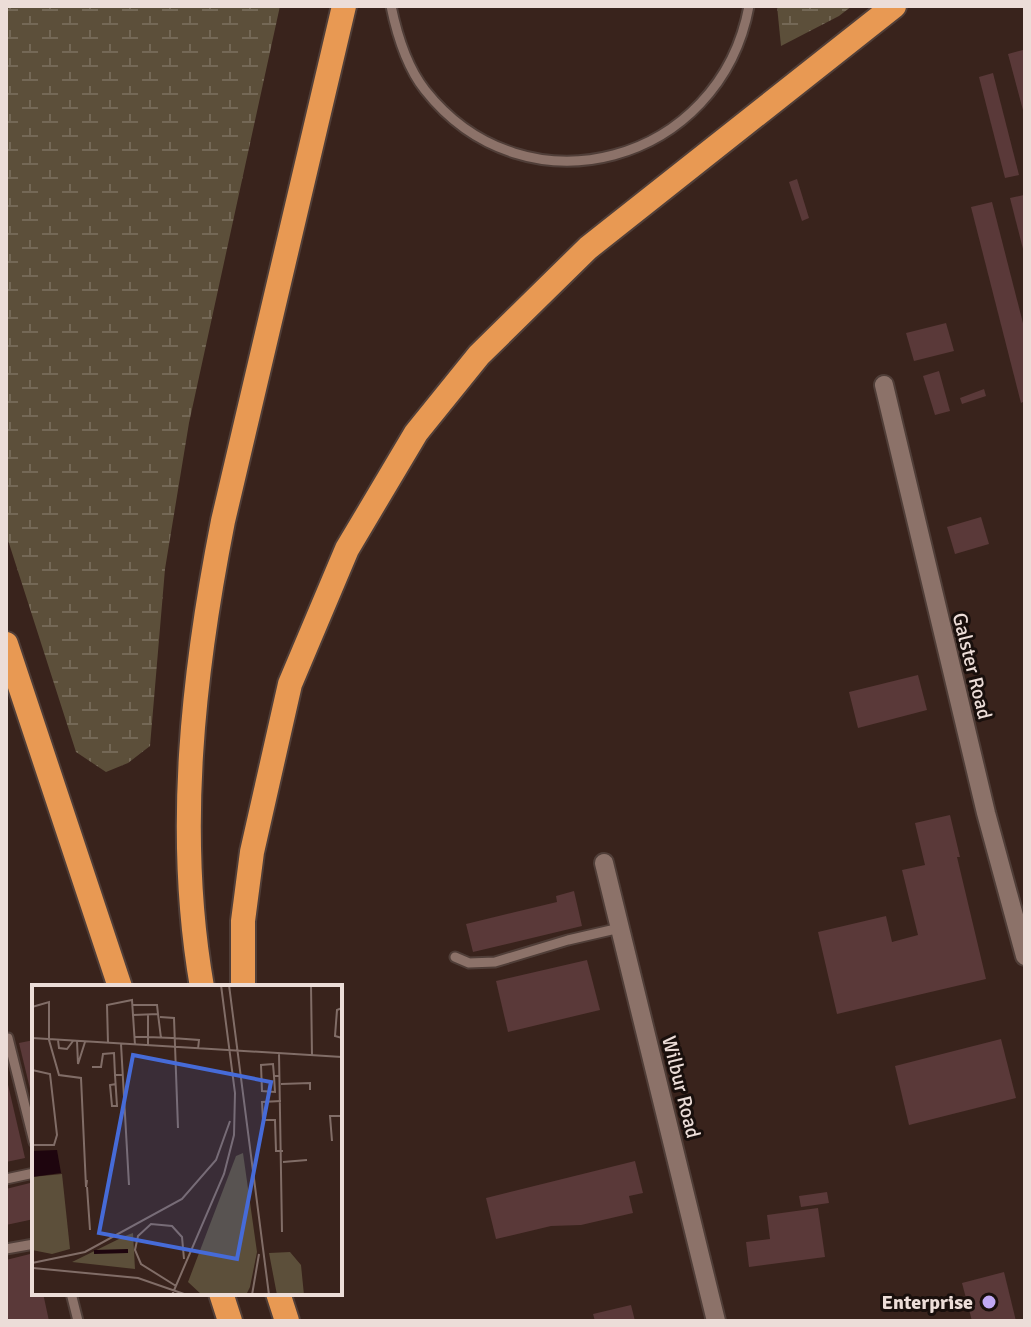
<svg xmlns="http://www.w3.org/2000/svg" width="1031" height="1327" font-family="Signika,sans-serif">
<defs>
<pattern id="wetland-marsh" width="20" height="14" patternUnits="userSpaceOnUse" patternTransform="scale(2)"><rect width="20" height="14" fill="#5c4f3a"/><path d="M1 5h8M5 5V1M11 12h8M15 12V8" fill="none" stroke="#746856"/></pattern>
</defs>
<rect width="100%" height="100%" fill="#39231c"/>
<g fill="url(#wetland-marsh)">
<path d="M6 6H280L189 423 165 569 150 746 128 763 106 772 76 752 6 534Z"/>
<path d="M777 6H852L839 16 781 46Z"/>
</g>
<g fill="#5a3939">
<path d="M1023 50 1025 57 1024 114 1008 54Z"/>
<path d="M993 73 1019 175 1005 178 979 77Z"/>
<path d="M797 179 809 218 802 221 789 182Z"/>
<path d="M1024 195 1025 253H1024L1010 198Z"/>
<path d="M992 202 1025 331V401L1021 403 971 207Z"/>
<path d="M946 323 954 351 914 361 906 333Z"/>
<path d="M939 371 950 411 935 415 923 376Z"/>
<path d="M984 389 986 396 962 404 960 398Z"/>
<path d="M981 517 989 544 955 554 947 527Z"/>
<path d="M918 675 927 710 858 728 849 692Z"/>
<path d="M950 815 960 857H957L986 979 837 1014 818 932 886 916 892 942 918 935 902 870 925 865 915 823Z"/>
<path d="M574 891 582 926 473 952 466 924 557 902 556 896Z"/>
<path d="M587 960 600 1010 508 1032 496 981Z"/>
<path d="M1001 1039 1016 1098 909 1125 895 1066Z"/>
<path d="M34 1040V1101H33L19 1043Z"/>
<path d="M6 1076 25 1158 6 1162Z"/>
<path d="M635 1161 643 1193 629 1196 633 1213 581 1225 551 1226 496 1239 486 1198Z"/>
<path d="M34 1182V1219L6 1225V1189Z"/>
<path d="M827 1192 829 1203 801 1207 799 1196Z"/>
<path d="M818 1208 825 1257 749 1267 746 1242 770 1239 767 1215Z"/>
<path d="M34 1253V1293H43L49 1321H6V1260Z"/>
<path d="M1004 1272 1016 1321H972L962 1283Z"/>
<path d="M631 1305 635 1321H595L593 1314Z"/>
</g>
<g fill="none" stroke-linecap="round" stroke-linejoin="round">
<defs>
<g id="lane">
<path d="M391 6C397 35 406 66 425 90 526 218 720 163 749 6"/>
<path d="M455 957 469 963 495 962 568 940 620 928"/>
<path d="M6 1038H8L34 1142"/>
<path d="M6 1179 34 1173"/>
<path d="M6 1249 34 1244"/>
<path d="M71 1293 78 1321"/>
</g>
<g id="street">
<path d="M884 385 986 813 1025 956"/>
<path d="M604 863 716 1321"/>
</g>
<g id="highway">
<path d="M6 644 120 987"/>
<path d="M202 987C175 833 193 673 223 521L344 6"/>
<path d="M243 987V921L252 852 290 684 347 549 416 433 479 355 588 248 894 6"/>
<path d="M221 1293 230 1321"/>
<path d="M278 1293 287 1321"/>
</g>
</defs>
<use href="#lane" stroke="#503e38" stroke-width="13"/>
<use href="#street" stroke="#503e38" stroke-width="22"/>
<use href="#highway" stroke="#503e38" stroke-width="28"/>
<use href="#lane" stroke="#8c7269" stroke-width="9"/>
<use href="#street" stroke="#8c7269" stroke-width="18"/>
<use href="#highway" stroke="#e89953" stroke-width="24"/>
</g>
<circle fill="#c0a8f4" stroke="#190f0c" stroke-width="3" cx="989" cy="1302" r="8"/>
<g text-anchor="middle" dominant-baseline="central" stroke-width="6" stroke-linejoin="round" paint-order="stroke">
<g font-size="20" fill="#ecddd8" stroke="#190f0c">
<text transform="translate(972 666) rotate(76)">Galster Road</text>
<text transform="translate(681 1087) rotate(76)">Wilbur Road</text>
</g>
<g font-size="20" font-weight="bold" fill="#ecddd8" stroke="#190f0c" text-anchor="end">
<text x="973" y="1302">Enterprise</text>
</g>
</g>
<g transform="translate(32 985)">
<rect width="310" height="310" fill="#39231c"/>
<path d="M30 189 38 264 20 269 0 265V192Z" fill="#5c4f3a"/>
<path d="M211 168 225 267 218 302 214 310H170L156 297 204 171ZM101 248 103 284 40 277 93 251ZM258 267 269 280 272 310H245L237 268Z" fill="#5c4f3a"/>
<path d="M25 165 29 188 0 192V166Z" fill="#1e050e"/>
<path fill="none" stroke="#1e050e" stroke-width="4" d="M62 267 96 266"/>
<path fill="none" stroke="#816d67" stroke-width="2" d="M197 0 237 310M279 0 280 71M100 20H125L126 29M0 22 17 17V55L27 90 49 93 54 202 55 195M310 23 305 25 303 51 310 53M101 30 126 29 129 53M128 32 142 33 146 143M103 52H116V30M0 53 310 72M26 55 27 63 35 64 41 56M45 56 46 79 53 57M76 58 75 20 100 15 103 60M89 59 97 200M116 61V52L140 53 167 55 166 64M247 68 250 247M60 82H69L71 69 82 68 83 90H91M0 85 18 89 25 150 22 160H0M83 90 85 121H80L78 100 84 99M242 91 243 107 230 106 229 80 241 79 242 91H248M249 99 278 98V105M249 116 230 117 231 135H243L244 166H251M300 156 298 131H310M251 177 275 175M55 202 58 245M0 278 53 267 150 214 184 175 198 136M1 283 106 293 155 310M144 301 109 279 103 265 106 251 119 239 140 241 150 252 152 274M140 310 192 189 202 150 203 108 189 0M220 310 227 269"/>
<path fill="#466bd8" fill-opacity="0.15" stroke="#466bd8" stroke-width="4" d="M101 70 239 97 205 274 67 248Z"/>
<rect width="310" height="310" fill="none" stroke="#ecddd8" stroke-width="4"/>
</g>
<rect width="1031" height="1327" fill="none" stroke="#ecddd8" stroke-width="16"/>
</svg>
